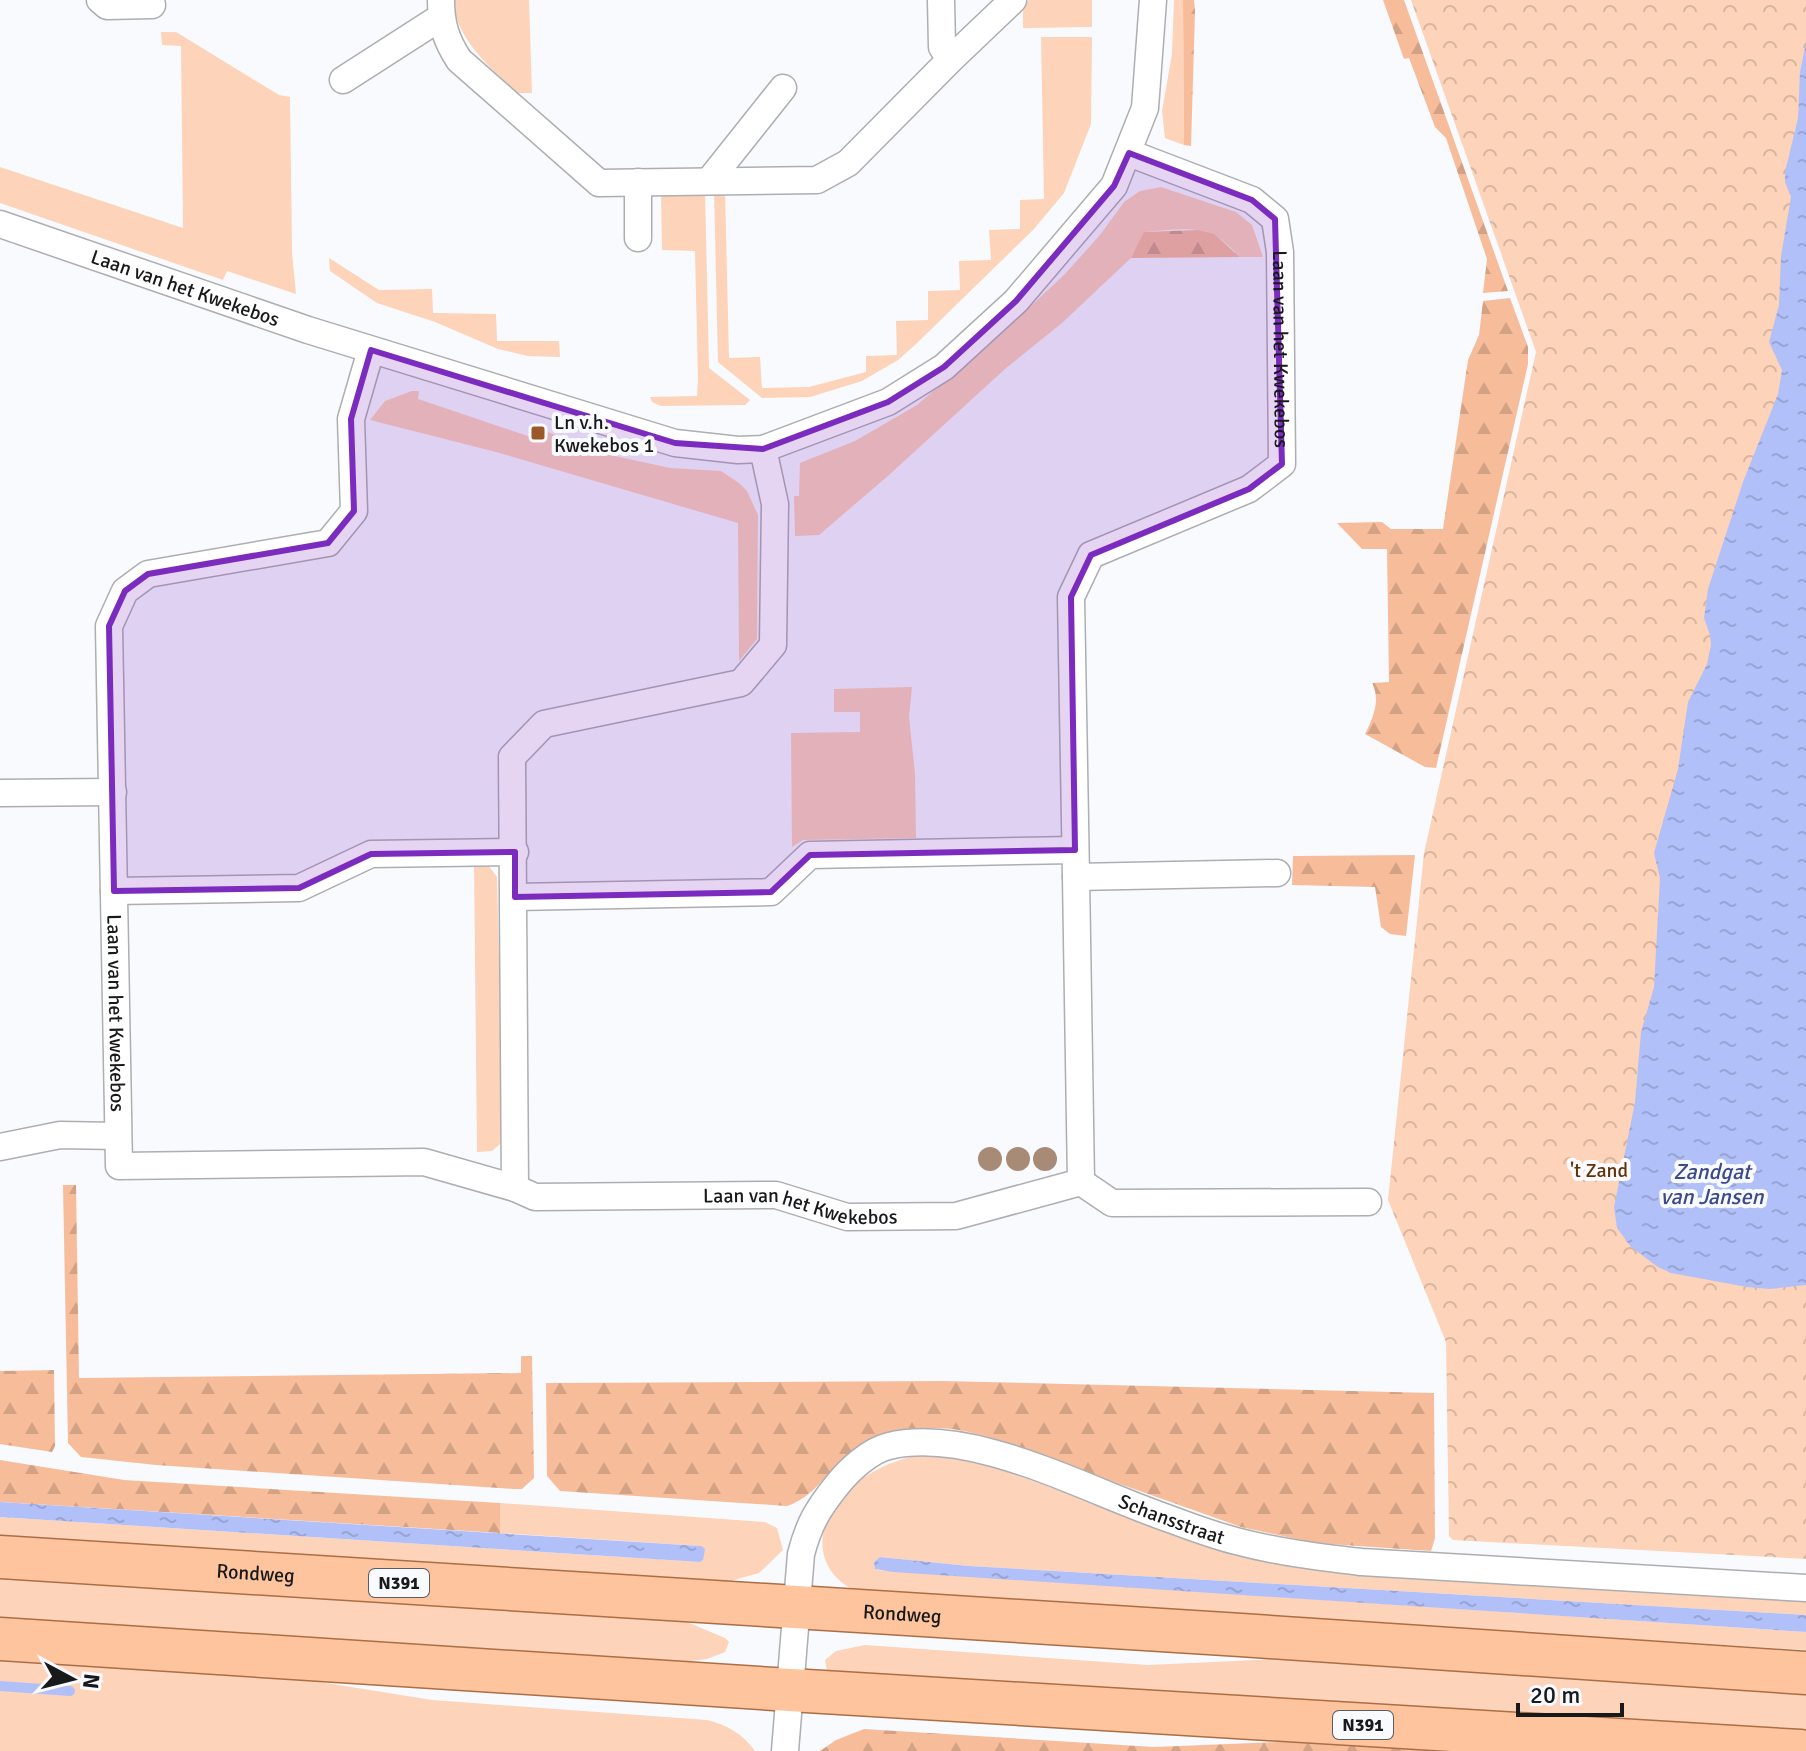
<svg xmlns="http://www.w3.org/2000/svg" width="1806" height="1751" font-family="Signika,sans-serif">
<defs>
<pattern id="forest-firs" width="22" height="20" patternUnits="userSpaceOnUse" patternTransform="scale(2)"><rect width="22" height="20" fill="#f7bd9a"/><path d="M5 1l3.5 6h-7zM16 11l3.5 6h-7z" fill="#d3a284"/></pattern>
<pattern id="park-crowns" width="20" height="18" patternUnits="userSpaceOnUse" patternTransform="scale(2)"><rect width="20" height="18" fill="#fdd3b9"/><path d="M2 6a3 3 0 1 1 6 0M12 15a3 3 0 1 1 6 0" fill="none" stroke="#d8b59e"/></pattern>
<pattern id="water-ripples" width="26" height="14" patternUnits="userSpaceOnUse" patternTransform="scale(2)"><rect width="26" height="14" fill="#b1c0f9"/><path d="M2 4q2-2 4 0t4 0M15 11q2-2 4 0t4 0" fill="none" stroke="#98a4d5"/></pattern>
</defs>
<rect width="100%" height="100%" fill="#f8fafe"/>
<g fill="#fdd3b9">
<path d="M452 0H529L532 93H516C487 63 459 43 452 0Z"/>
<path d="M1029 0H1092V27L1023 28V6Z"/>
<path d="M1174 0H1183L1184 145 1165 138 1162 111 1172 54Z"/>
<path d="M161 32H176L279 95 290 97 292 253 296 294 227 271 223 280 0 203V167L183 228 181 46 162 45Z"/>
<path d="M1041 37H1092L1091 124 1064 193 1033 230 916 344 898 360 862 381 810 397 762 398 718 362 714 190H725L729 358 760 357 762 388 809 387 866 372V356L897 355 896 321 928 320V291L960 290 959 261 991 260 989 230 1020 229V200L1044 199Z"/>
<path d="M1161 187 1236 212 1252 225 1263 257H1240C1208 222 1188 229 1145 232L1131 258 1062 323 1005 369 889 475 819 535 795 536 794 496H799L800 463 855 441 917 405 1007 328 1064 275 1100 235 1124 202 1140 191Z"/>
<path d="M705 191 709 368 750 400 745 405 661 406 652 402 650 397 697 396 698 380 695 251 662 250 661 192Z"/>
<path d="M329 258 379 290 432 289 433 313 496 314 497 341H559L560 357 528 356 498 349 435 322 377 303 330 271Z"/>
<path d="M412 391H419L418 399 537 439 540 429 601 453 670 468 721 471 739 483 747 491 758 515 757 639 739 661 738 523 496 452 370 420 385 401Z"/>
<path d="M912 687 909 717 915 773 916 838 803 840 792 847 791 733 860 732V712H834V689Z"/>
<path d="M474 861 488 865 497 877 503 1126 500 1144 492 1151 477 1152Z"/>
<path d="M929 1453 986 1464 1096 1504 1283 1564 1344 1573 1806 1601V1615L969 1566 880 1557 874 1562 877 1570 1806 1632V1650L857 1592C800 1564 821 1503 866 1476 887 1463 906 1457 929 1453Z"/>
<path d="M500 1503 765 1522 777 1528 783 1550 759 1573 727 1582 0 1537V1517L700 1562 703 1560 701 1546 500 1533Z"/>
<path d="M0 1575 655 1617 687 1622 725 1638 729 1642 725 1652 707 1659 677 1663 0 1620Z"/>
<path d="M865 1645 1148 1665 1298 1658 1806 1695V1730L1551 1714 1251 1699 827 1671 825 1660 836 1651Z"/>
<path d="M0 1659 295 1678 432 1700 707 1720C727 1725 743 1734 755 1751H0Z"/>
</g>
<g fill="url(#forest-firs)">
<path d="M1183 0H1194L1195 11 1191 146 1184 145Z"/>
<path d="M1383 0H1404L1508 291 1483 293 1487 259 1446 138 1435 127 1409 58 1404 59Z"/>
<path d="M1198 230 1214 234 1240 257 1131 258 1144 232Z"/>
<path d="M1510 298 1528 347V364L1436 768 1425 767 1365 734C1373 718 1381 700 1372 683L1389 682 1387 549H1362L1337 523 1382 522 1391 529H1443L1468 360 1479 335 1483 301Z"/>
<path d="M1415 855 1406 936 1390 934 1381 927 1375 887 1292 885 1293 856Z"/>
<path d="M63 1185H76L79 1378 521 1373V1356H532L534 1478 522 1489H514L156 1465 81 1457 68 1443Z"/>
<path d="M54 1370 55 1446 52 1452 0 1444V1371Z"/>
<path d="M942 1381 1434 1393 1435 1538 1431 1551 1315 1543 1241 1527 988 1437C942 1424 916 1424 872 1444 860 1449 849 1454 839 1463 821 1480 811 1498 787 1506L560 1491 547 1476 546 1383Z"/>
<path d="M0 1460 124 1480 500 1503V1533L0 1502Z"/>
<path d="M864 1729 1154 1747 1301 1741 1470 1751H820L836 1740Z"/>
</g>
<path fill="url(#park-crowns)" d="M1411 0H1806V1559L1453 1540 1449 1536 1446 1342 1388 1200 1424 853 1536 352Z"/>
<g fill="url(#water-ripples)">
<path d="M1806 43V1285L1770 1289 1747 1287 1671 1273 1658 1267 1631 1247 1617 1228 1614 1207 1635 1102 1641 1032 1654 987 1660 878 1654 853 1678 769 1688 702 1707 664 1711 645 1710 635 1704 618 1708 589 1743 482 1778 394 1782 370 1769 342 1779 305 1781 256 1791 197 1785 182V172L1798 118 1800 72Z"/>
<path d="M0 1502 701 1546 705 1549 703 1560 700 1562 0 1517Z"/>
<path d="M880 1557 969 1566 1806 1615V1632L893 1572 875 1569 874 1562Z"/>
</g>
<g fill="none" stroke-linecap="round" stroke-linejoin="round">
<path stroke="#b1c0f9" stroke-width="10" d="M0 1686 70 1691"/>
<defs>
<g id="minor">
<path d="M100 0 107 6 152 5"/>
<path d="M441 0C441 24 446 40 459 60L599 183 817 180 848 163 950 60 1013 0"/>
<path d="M941 0 942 47 950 60"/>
<path d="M343 80 441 17"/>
<path id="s1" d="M1129 153 1252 200 1275 219 1280 252 1282 464 1249 489 1091 555 1071 597 1076 877 1277 873"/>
<path d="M709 181 783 88"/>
<path d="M638 182V238"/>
<path id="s2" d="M0 224 308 330 675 443 738 450 763 449 888 402 944 367 1016 301 1114 186 1145 108 1153 0"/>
<path id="s3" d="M371 350 351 419 354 511 328 543 148 574 125 591 109 626 119 1166 424 1162 515 1188"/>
<path id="s4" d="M763 449 775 504 773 645 741 683 544 724 512 757 515 1188 535 1197 776 1195 847 1217 956 1216 1081 1182 1076 877"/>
<path d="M0 793 113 792"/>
<path d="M114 891 299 888 371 854 515 852"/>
<path d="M515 897 771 892 810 855 1075 850"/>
<path d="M0 1147 60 1135 117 1136"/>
<path d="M1081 1182 1112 1203 1368 1202"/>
<path id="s5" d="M785 1751 801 1554C809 1524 817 1510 837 1485 849 1470 869 1451 889 1446 972 1426 1088 1491 1167 1518 1189 1526 1212 1535 1236 1541 1277 1552 1319 1557 1361 1562L1806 1588"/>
</g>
<g id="primary">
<path id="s6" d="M0 1557 1241 1635 1806 1673"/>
<path d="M0 1639 790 1690 1800 1751"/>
</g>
</defs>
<use href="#minor" stroke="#adaeb2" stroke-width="29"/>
<use href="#primary" stroke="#ac6e45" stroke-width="45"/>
<use href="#minor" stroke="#fff" stroke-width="26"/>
<use href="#primary" stroke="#fdc49d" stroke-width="42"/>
</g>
<g fill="#a78b76">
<circle cx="990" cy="1159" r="12"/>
<circle cx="1018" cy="1159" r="12"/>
<circle cx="1045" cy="1159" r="12"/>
</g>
<path fill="#7b2cbf" fill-opacity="0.2" stroke="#7b2cbf" stroke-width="6" stroke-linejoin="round" d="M1129 153 1252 200 1275 219 1282 464 1249 489 1091 555 1071 597 1075 850 810 855 771 892 515 897V852L371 854 299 888 114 891 109 626 125 591 148 574 328 543 354 511 351 419 371 350 675 443 763 449 888 402 944 367 1016 301 1114 186Z"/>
<rect fill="#9b5828" stroke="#f8fafe" stroke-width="3" x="530" y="425" width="16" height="16" rx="4"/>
<g text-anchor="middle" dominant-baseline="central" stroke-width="8" stroke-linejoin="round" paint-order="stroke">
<g fill="#f8fafe" stroke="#5b5c5e" stroke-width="2">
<rect x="369" y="1569" width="60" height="28" rx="6"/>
<rect x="1333" y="1711" width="60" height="28" rx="6"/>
</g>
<g font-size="18" font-weight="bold" fill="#18191a">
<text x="399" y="1583">N391</text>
<text x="1363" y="1725">N391</text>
</g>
<g font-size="20" fill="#18191a" stroke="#f8fafe">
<text stroke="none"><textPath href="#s2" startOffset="196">Laan van het Kwekebos</textPath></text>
<text stroke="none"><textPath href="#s1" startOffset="292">Laan van het Kwekebos</textPath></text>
<text stroke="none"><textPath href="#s3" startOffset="842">Laan van het Kwekebos</textPath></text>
<text stroke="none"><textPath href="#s4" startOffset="1214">Laan van het Kwekebos</textPath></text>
<text stroke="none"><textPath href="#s5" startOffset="638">Schansstraat</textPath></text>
<text stroke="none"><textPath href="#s6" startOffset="256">Rondweg</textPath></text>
<text stroke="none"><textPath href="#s6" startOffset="904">Rondweg</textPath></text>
</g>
<g font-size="20" fill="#18191a" stroke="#f8fafe" text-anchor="start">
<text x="554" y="422">Ln v.h.<tspan x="554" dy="23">Kwekebos 1</tspan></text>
</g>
<g font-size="20" fill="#643107" stroke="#f8fafe">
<text x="1599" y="1170">'t Zand</text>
</g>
<g font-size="22" font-style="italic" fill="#3d498d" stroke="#f8fafe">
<text x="1712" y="1171">Zandgat<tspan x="1712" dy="25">van Jansen</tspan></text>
</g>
</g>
<g transform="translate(72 1679) rotate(97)" stroke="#f8fafe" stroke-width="6" paint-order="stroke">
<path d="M0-6L14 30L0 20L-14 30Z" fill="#18191a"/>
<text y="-12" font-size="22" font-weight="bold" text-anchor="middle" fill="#18191a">N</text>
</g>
<path d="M1518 1703v12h104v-12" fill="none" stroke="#18191a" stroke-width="4"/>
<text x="1530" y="1703" font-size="24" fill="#18191a" stroke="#f8fafe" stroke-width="6" paint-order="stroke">20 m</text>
</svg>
